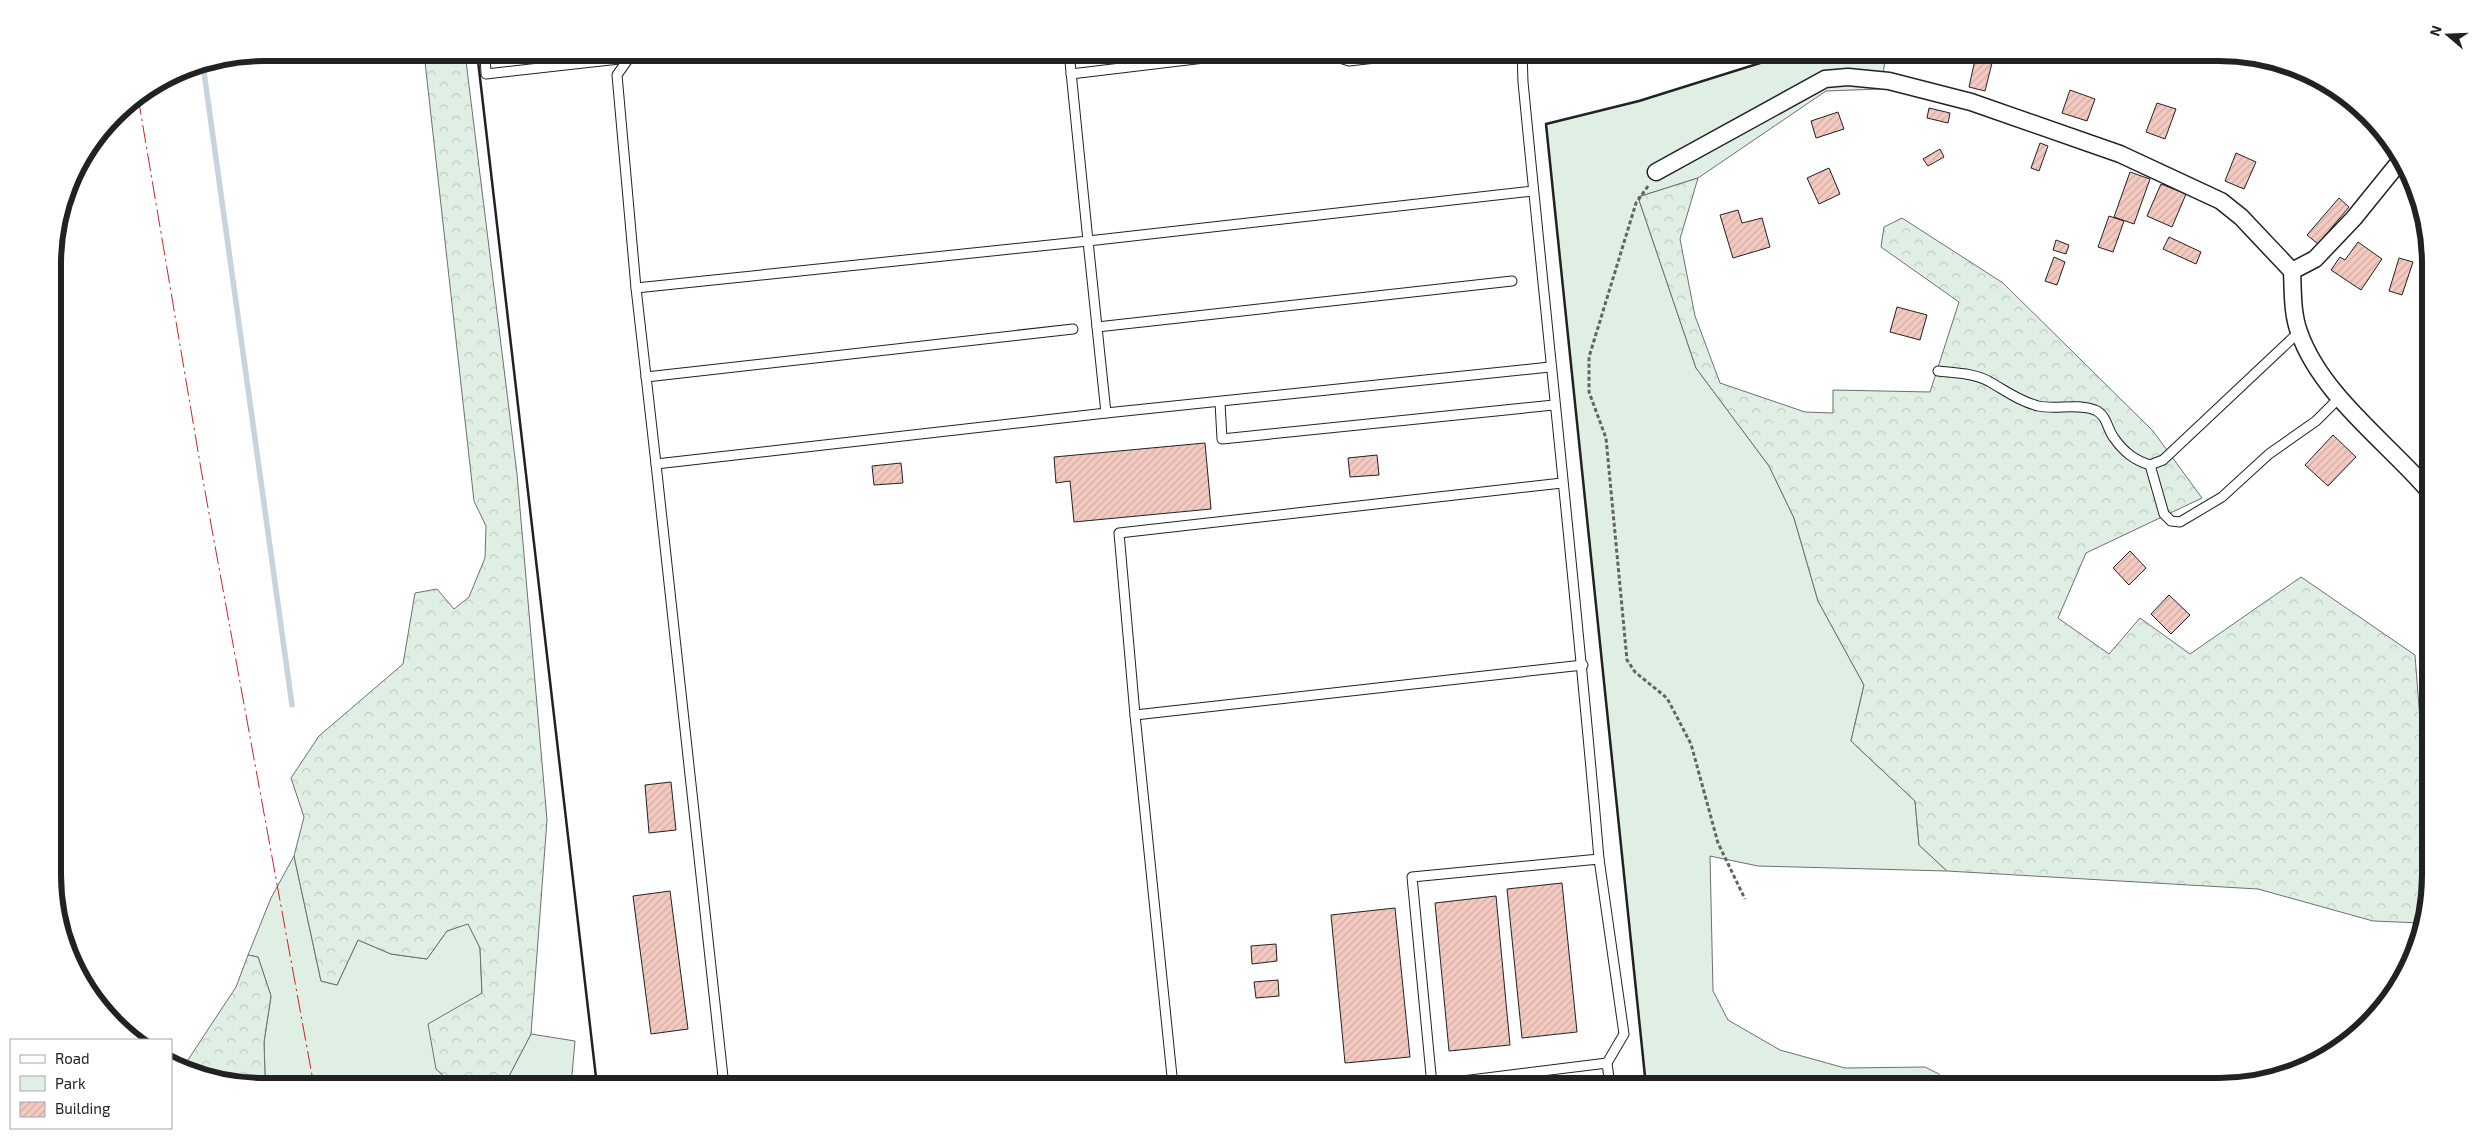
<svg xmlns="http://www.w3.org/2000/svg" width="2483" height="1139" font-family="'Exo 2',sans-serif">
<defs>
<pattern id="forest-crowns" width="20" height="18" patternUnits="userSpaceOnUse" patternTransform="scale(1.25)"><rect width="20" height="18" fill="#e0efe3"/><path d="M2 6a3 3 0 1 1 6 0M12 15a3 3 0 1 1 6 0" fill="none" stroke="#c0cdc2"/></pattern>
<pattern id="building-hatch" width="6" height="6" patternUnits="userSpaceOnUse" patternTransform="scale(1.25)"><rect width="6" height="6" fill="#f3c9c0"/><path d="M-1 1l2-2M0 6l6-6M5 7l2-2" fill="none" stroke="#d0aca5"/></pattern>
</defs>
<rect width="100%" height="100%" fill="#fff"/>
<g fill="#e0efe3" stroke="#6f6f6f">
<path d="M1795 53H1886L1881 89 1826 91 1698 178 1638 197 1696 368 1769 466 1794 518 1818 601 1864 685 1851 741 1915 801 1919 845 1947 871 1758 866 1710 856 1713 991 1728 1020 1780 1050 1845 1068 1925 1067 1939 1074 1946 1086H1646L1546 124 1639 101Z"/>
<path d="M294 856 321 981 337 985 358 940 391 954 427 959 447 931 468 923 480 948 482 993 436 1069 455 1086H279L265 1075 264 1042 271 996 258 957 248 955 271 898Z"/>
<path d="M531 1034 575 1041 571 1086H484L508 1078Z"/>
</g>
<g fill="url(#forest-crowns)" stroke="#6f6f6f">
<path d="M424 53H465L517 474 547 820 531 1034 508 1078 484 1086H455L436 1069 428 1024 482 993 480 948 468 924 447 931 427 959 391 954 358 940 337 985 321 981 294 856 304 817 291 778 319 736 403 664 415 593 437 589 454 609 469 597 485 558 486 526 474 501Z"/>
<path d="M1698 178 1680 239 1695 316 1720 383 1805 412 1833 413V390L1930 392 1959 302 1881 247 1884 227 1902 218 2003 283 2153 431 2202 498 2086 553 2058 618 2109 654 2140 618 2190 654 2301 577 2415 655 2420 720 2430 721V875L2421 923 2373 921 2258 889 1947 871 1919 845 1915 801 1851 741 1864 685 1818 601 1794 518 1769 466 1696 368 1638 197Z"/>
<path d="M248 955 258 957 271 996 264 1042 265 1075 279 1086H265L182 1069 236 987Z"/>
</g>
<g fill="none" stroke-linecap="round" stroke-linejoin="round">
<path stroke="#c7d3dd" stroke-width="5.5" d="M203 65 292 705"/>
</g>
<g fill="url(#building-hatch)" stroke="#222">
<path d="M1976 55 1993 59 1985 91 1969 87Z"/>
<path d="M2259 61 2276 64 2271 70Z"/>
<path d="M2070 90 2095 99 2087 121 2062 113Z"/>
<path d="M2157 103 2176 109 2165 139 2146 132Z"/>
<path d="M1929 108 1950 113 1948 123 1927 118Z"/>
<path d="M1838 112 1844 129 1816 138 1811 121Z"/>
<path d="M2040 143 2048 146 2039 171 2031 168Z"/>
<path d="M1940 149 1944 157 1928 166 1923 159Z"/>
<path d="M2236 153 2256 162 2244 189 2225 181Z"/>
<path d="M1829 168 1840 194 1819 204 1807 178Z"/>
<path d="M2130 172 2150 179 2134 224 2114 217Z"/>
<path d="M2161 184 2186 194 2172 227 2147 216Z"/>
<path d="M2339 198 2349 207 2318 244 2307 235Z"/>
<path d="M1738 210 1742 223 1762 218 1770 247 1733 258 1720 215Z"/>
<path d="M2109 216 2124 221 2113 252 2098 247Z"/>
<path d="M2169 237 2201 252 2196 264 2163 249Z"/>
<path d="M2056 240 2069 245 2066 254 2053 250Z"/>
<path d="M2358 242 2382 259 2361 290 2331 270 2340 257 2345 260Z"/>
<path d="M2054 257 2065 262 2057 285 2045 281Z"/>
<path d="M2399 258 2413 262 2402 295 2389 291Z"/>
<path d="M1897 307 1927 315 1920 340 1890 332Z"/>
<path d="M2333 435 2356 457 2328 486 2305 465Z"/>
<path d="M1205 443 1211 509 1074 522 1070 481 1056 483 1054 457Z"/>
<path d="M1377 455 1379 475 1350 477 1348 458Z"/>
<path d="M901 463 903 483 874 485 872 466Z"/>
<path d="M2130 551 2146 568 2129 585 2113 568Z"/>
<path d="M2169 595 2190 615 2171 634 2151 614Z"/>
<path d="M671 782 676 830 649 833 645 785Z"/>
<path d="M1562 883 1577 1032 1522 1038 1507 889Z"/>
<path d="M670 891 688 1029 651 1034 633 896Z"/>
<path d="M1496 896 1510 1045 1449 1051 1435 903Z"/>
<path d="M1395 908 1410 1057 1345 1063 1331 915Z"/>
<path d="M1276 944 1277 961 1252 964 1251 946Z"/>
<path d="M1278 980 1279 996 1256 998 1254 982Z"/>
</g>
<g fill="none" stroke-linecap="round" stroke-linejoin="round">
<defs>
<g id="service">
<path d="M485 52 486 74 682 52"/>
<path d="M1322 52 1349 61 1428 52"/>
<path d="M1522 52 1523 82C1548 341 1577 600 1599 859"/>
<path d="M629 58 617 75 636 288 1088 241 1069 52"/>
<path d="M1071 74 1254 52"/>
<path d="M636 288 656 464 1106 413 1088 241 1533 191"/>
<path d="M1097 327 1512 281"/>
<path d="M1938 371C1955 373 1975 373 1990 382 2006 391 2019 401 2038 406 2056 410 2077 403 2095 410 2107 415 2107 429 2114 438 2124 452 2134 460 2150 465L2163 460 2299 332"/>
<path d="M646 377 1073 329"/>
<path d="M1220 402 1222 439 1554 405"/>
<path d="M1106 413 1550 367"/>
<path d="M656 464 724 1086"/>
<path d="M2150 465 2164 514 2171 521 2180 522 2222 497 2269 454 2316 421 2339 398"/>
<path d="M1562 483 1119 533 1135 715 1583 665"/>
<path d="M1135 715 1173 1086"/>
<path d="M1432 1085 1412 877 1599 859 1624 1034 1607 1063"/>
<path d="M1422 1086 1607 1063 1610 1086"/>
</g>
<g id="minor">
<path d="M1656 172 1825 79 1848 77 1889 81 1971 102 2120 154 2221 201 2241 217 2292 271C2293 291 2292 313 2299 332 2321 395 2387 442 2429 491"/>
<path d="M2292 271 2315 259 2354 218 2401 160"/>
</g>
</defs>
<use href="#service" stroke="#222" stroke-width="11"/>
<use href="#minor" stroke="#222" stroke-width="19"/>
<path stroke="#646464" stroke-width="3" stroke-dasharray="4 2.5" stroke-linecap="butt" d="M1648 186 1636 203 1589 357V392L1606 438 1627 660 1635 672 1667 698 1691 744 1718 843 1745 899"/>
<use href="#service" stroke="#fff" stroke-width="9"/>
<use href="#minor" stroke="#fff" stroke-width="16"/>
<path stroke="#222" stroke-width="1" stroke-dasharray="6 2.5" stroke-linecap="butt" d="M1597 1086 1645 1081"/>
<g stroke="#222" stroke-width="2.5">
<path d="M477 52 597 1086"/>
<path d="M1646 1086 1546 124 1639 101 1795 52"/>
</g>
<path stroke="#c62828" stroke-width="1" stroke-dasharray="18 4 2.5 4" stroke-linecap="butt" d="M138 97 202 475 314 1086"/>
</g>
<path d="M0 0H2483V1139H0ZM264 61H2219A203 203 0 0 1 2422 264V875A203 203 0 0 1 2219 1078H264A203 203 0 0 1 61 875V264A203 203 0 0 1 264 61Z" fill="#fff" fill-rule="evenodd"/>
<path fill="none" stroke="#222" stroke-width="6" d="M264 61H2219A203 203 0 0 1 2422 264V875A203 203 0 0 1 2219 1078H264A203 203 0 0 1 61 875V264A203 203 0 0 1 264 61Z"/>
<rect x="10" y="1039" width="162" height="90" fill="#ffffff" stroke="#a7a7a7"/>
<rect x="20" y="1055" width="25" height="8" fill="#ffffff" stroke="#a7a7a7"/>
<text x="55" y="1064" font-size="15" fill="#222222">Road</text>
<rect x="20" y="1076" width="25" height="15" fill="#e0efe3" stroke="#a7a7a7"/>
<text x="55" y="1089" font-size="15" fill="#222222">Park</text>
<rect x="20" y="1102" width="25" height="15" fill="url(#building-hatch)" stroke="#a7a7a7"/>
<text x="55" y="1114" font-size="15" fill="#222222">Building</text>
<g transform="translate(2448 35) rotate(289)" stroke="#ffffff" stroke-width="4" paint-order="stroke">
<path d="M0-4L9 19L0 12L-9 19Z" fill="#222222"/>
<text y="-8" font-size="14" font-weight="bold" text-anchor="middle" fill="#222222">N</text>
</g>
</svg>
